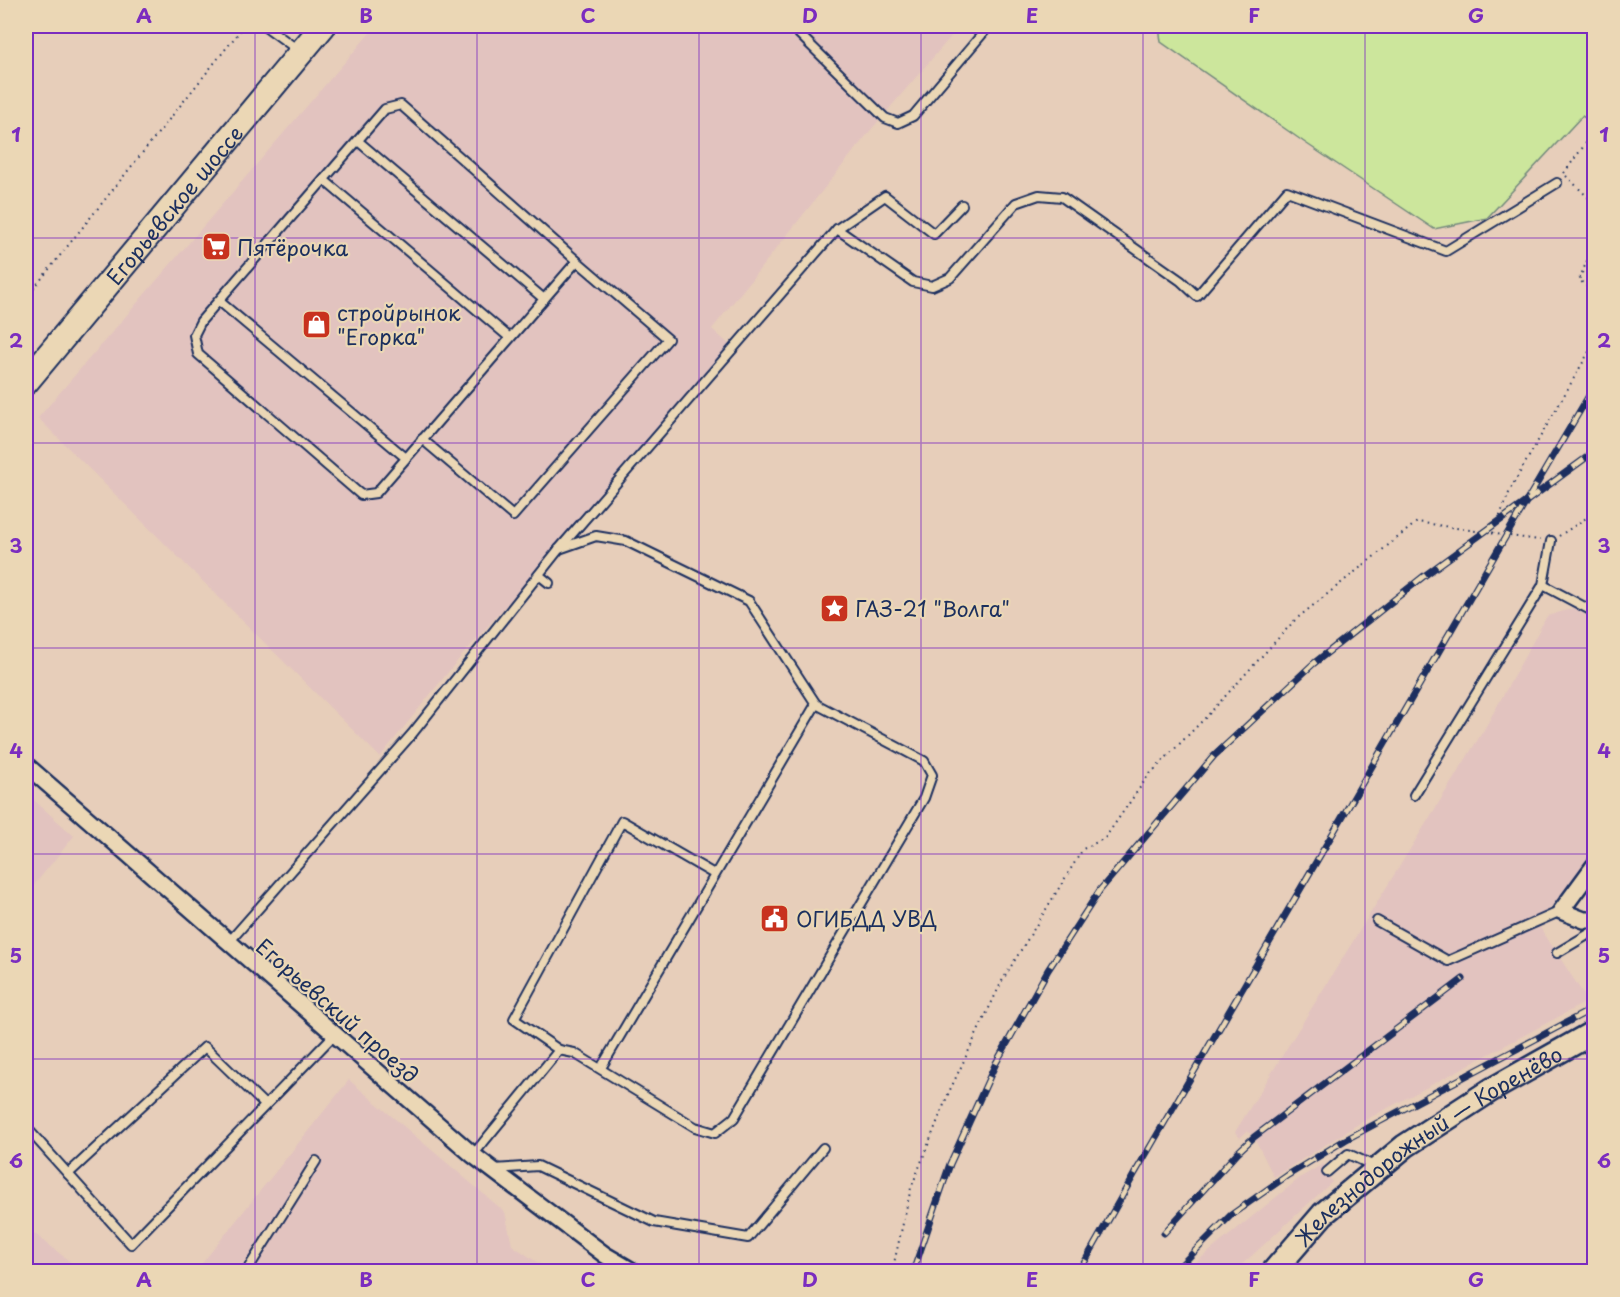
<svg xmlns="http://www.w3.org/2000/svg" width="1620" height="1297" font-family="'Playpen Sans',sans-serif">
<rect width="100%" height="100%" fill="#e7ceba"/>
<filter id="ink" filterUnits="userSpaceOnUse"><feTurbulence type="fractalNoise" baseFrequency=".0167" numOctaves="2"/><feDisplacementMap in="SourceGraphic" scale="12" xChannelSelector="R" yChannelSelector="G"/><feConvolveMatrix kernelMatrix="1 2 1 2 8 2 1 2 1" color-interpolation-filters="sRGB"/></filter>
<g filter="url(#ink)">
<g fill="#e2c3bf">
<path d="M376 26H960L870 131 712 329 732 347 453 666 380 757 38 418Z"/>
<path d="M1574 608 1594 618V851L1548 911 1539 926 1588 1001 1360 1123 1274 1177 1254 1137 1247 1131 1240 1138 1235 1132 1485 728 1547 616Z"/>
<path d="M26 793 74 836 26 895Z"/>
<path d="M349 1080 505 1212 512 1245 550 1271 195 1272Z"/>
<path d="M1323 1164 1332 1182 1235 1271 1184 1272 1301 1177Z"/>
<path d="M26 1227 82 1271H26Z"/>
</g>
<path fill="#cce69c" stroke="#748a7d" stroke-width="1.5" d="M1159 26H1594V109L1587 119 1582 116 1487 218 1434 229 1304 142 1161 42Z"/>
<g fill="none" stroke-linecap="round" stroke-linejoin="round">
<defs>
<g id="service">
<path d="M265 26 298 50"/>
<path d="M791 26 885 118 898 123 913 116 989 26"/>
<path d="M401 105 577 261 376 493 361 495 198 354 194 335 201 321 385 109Z"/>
<path d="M358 141 544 299"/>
<path d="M324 180 510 338"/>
<path d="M837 229 913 282 932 286 950 278 1016 203 1039 195 1062 197 1181 281 1197 296 1287 191 1446 251 1557 183"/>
<path d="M219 301 406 458"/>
<path d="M422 439 513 516 668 339 577 261"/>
<path d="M559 549 596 536 626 541 749 601 816 704 924 761 932 775 924 798 734 1118 715 1133 695 1127 574 1053 559 1050 514 1019 622 821 714 874"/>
<path d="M539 575 549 583"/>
<path d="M1543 585 1551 541"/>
<path d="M1414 795 1543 585 1594 612"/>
<path d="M1377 921 1448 961 1561 911"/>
<path d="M229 942 412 734 559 549 837 229 885 196 934 234 962 205"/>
<path d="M1557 953 1594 931"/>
<path d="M601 1068 816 704"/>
<path d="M26 1127 131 1244 334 1035"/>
<path d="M473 1155 559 1050"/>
<path d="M494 1169 538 1166 654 1222 748 1238 823 1148"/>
<path d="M1327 1172 1348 1154 1374 1166"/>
<path d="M68 1174 205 1047 265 1105"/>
<path d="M246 1272 316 1161"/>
</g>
<g id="minor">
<path d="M26 765 473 1155 605 1255 634 1272"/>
<path d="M1594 866 1561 911 1584 920H1594"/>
</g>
<g id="secondary">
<path id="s1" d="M1273 1272 1323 1214 1405 1146 1491 1090 1594 1032"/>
</g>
<g id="primary">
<path id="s2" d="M26 382 323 26"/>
</g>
</defs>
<use href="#service" stroke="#1b2f5e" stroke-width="12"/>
<use href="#minor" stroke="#1b2f5e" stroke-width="20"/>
<use href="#secondary" stroke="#1b2f5e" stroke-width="27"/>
<use href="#primary" stroke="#1b2f5e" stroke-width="28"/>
<g stroke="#1b2f5e" stroke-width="2" stroke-dasharray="1.5 4.5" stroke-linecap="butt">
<path d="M1564 173 1594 132"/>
<path d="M1566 176 1594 203"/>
<path d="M1594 244 1579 280 1594 292"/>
<path d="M26 298 244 26"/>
<path d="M1493 533 1511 488 1594 343"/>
<path d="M1559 536 1594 513"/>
<path d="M892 1272 911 1188 949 1092 1002 981 1083 849 1105 838 1148 776 1208 715 1295 620 1417 522C1458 528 1499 535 1540 540"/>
</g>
<use href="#service" stroke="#ebd7b5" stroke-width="8"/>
<use href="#minor" stroke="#ebd7b5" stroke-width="15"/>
<use href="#secondary" stroke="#ebd7b5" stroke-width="22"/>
<use href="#primary" stroke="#ebd7b5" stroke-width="24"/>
<defs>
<g id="rail">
<path d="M1164 1233 1238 1152 1254 1137 1463 979"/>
<path d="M913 1272 950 1164 996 1063 1048 970 1100 890 1214 756 1313 664 1424 576 1594 452"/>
<path d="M1079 1272 1135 1173 1506 536 1594 387"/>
<path d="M1174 1272 1231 1215 1288 1175 1345 1140 1594 1008"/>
</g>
</defs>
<use href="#rail" stroke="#1b2f5e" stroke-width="7"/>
<use href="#rail" stroke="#ebd7b5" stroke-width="4.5" stroke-dasharray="14" stroke-linecap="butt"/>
</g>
</g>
<path fill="none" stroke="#7b2cbf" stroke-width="1.5" stroke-opacity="0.55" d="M255 26V1272M477 26V1272M699 26V1272M921 26V1272M1143 26V1272M1365 26V1272M26 238H1594M26 443H1594M26 648H1594M26 854H1594M26 1059H1594"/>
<defs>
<symbol id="supermarket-square" viewBox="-11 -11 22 22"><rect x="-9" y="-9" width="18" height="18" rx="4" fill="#c8321e" stroke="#ebd7b5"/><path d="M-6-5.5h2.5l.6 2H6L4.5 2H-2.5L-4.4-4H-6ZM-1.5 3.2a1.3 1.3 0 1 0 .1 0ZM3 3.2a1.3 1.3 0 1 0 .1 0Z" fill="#fff"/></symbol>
<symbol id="shop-square" viewBox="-11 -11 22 22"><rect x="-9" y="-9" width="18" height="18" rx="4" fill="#c8321e" stroke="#ebd7b5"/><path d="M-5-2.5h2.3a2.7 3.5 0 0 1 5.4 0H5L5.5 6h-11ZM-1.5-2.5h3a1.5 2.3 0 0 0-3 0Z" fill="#fff"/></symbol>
<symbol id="sight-square" viewBox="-11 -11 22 22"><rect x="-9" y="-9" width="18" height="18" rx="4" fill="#c8321e" stroke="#ebd7b5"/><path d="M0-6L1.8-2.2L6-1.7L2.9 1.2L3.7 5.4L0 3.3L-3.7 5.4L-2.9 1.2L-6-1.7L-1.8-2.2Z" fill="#fff"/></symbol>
<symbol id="civic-square" viewBox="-11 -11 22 22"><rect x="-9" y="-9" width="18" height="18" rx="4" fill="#c8321e" stroke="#ebd7b5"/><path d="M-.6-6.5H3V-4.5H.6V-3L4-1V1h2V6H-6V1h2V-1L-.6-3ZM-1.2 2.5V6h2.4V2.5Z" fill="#fff"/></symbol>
</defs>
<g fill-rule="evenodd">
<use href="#supermarket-square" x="200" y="230" width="33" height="33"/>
<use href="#shop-square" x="300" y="308" width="33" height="33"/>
<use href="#sight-square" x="818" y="592" width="33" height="33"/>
<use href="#civic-square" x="758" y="902" width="33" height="33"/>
</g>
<g text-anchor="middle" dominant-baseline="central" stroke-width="4.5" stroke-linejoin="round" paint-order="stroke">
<g font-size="21" fill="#1b2f5e" stroke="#ebd7b5">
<text stroke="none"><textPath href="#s2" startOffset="231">Егорьевское шоссе</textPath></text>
<text transform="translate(338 1010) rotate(41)">Егорьевский проезд</text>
<text stroke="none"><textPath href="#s1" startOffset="202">Железнодорожный — Коренёво</textPath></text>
</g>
<g font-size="21" fill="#1b2f5e" stroke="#ebd7b5" text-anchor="start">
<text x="237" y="247">Пятёрочка</text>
<text x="337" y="312">стройрынок<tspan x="337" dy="24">"Егорка"</tspan></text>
<text x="855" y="608">ГАЗ-21 "Волга"</text>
<text x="796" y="918">ОГИБДД УВД</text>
</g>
</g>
<rect width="1620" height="1297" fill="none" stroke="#ebd7b5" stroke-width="66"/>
<rect x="33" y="33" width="1554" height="1231" fill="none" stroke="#7b2cbf" stroke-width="2"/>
<g font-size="20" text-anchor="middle" font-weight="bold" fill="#7b2cbf">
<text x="144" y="23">A</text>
<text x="366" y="23">B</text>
<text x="588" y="23">C</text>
<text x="810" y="23">D</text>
<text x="1032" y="23">E</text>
<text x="1254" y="23">F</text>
<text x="1476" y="23">G</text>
<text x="16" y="142">1</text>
<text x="1604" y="142">1</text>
<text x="16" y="348">2</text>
<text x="1604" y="348">2</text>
<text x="16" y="553">3</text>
<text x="1604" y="553">3</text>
<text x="16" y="758">4</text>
<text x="1604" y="758">4</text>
<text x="16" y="963">5</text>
<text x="1604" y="963">5</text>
<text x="16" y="1168">6</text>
<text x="1604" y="1168">6</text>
<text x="144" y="1287">A</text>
<text x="366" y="1287">B</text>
<text x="588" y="1287">C</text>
<text x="810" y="1287">D</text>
<text x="1032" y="1287">E</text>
<text x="1254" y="1287">F</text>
<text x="1476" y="1287">G</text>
</g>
</svg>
